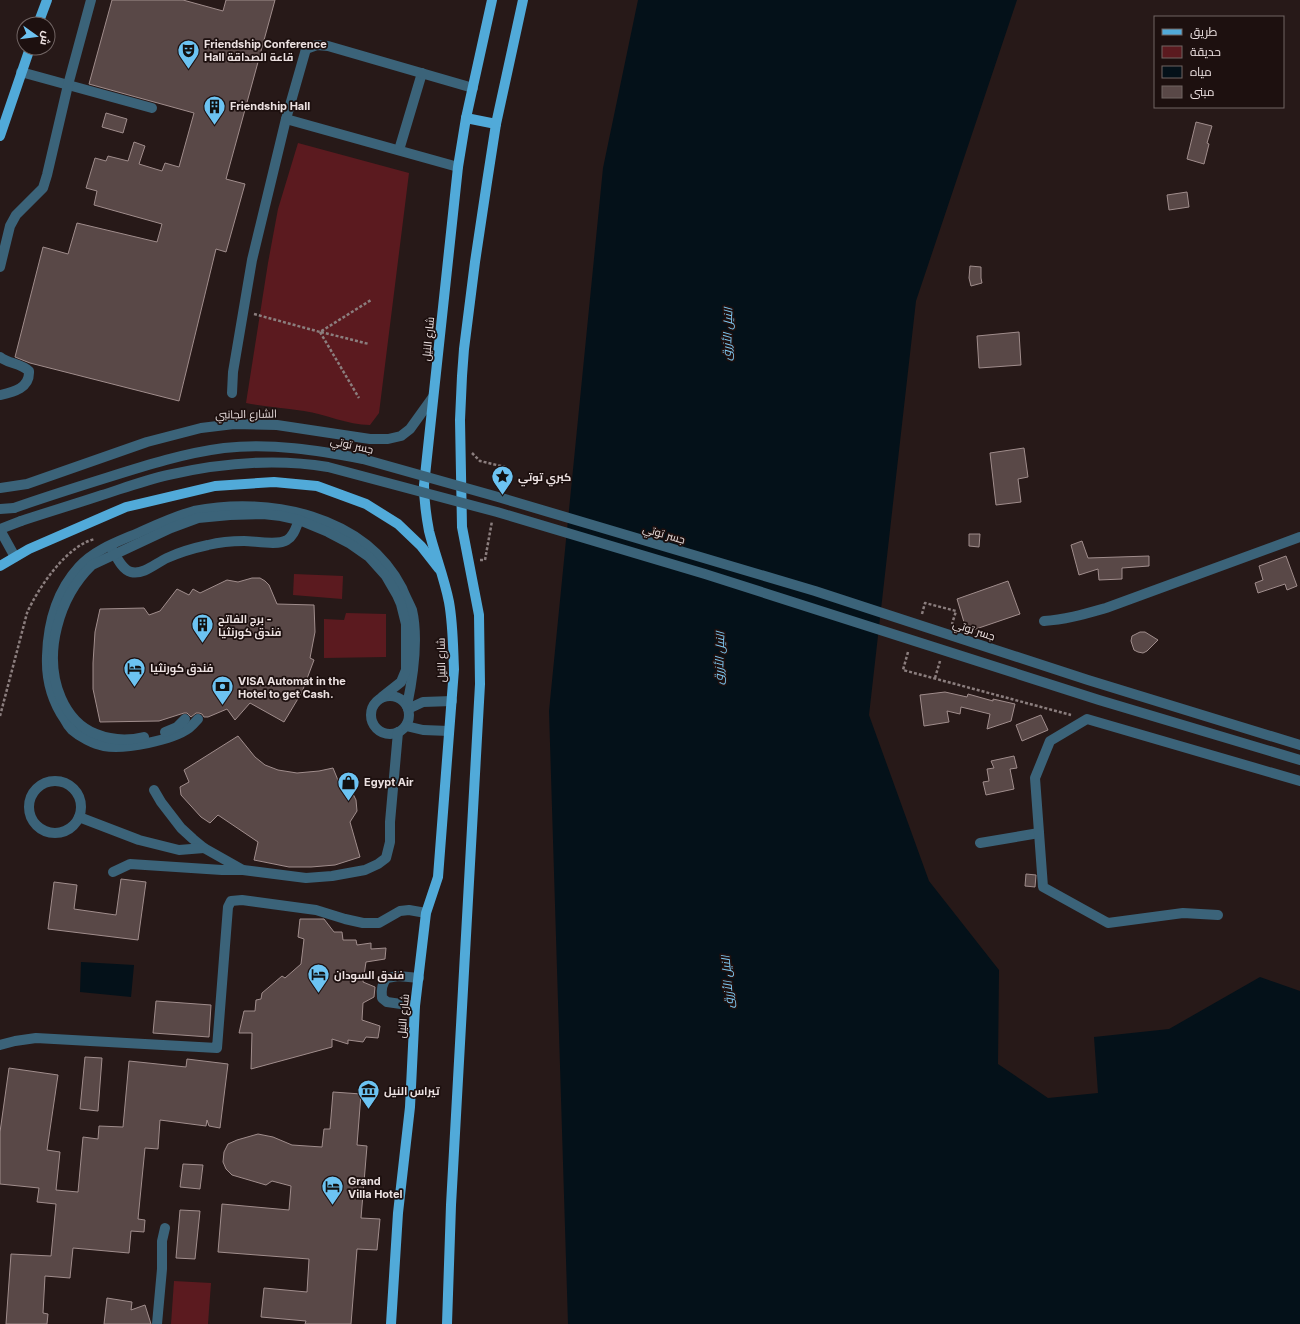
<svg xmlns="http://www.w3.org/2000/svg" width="1300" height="1324" font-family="Inter,Cairo,sans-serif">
<rect width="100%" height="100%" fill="#271918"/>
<g fill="#5b1a1f">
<path d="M298 143 409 173 379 413 370 425C347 425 326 414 304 411 284 408 265 407 246 403L268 263 278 209Z"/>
<path d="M294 574 343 576 342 599 293 595Z"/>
<path d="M346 613 386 614V657L324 658V619L344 620Z"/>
<path d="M174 1281 211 1283 208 1324H171Z"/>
</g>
<g fill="#041119">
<path d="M638 0H1017L916 301 869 715 929 881 999 970 998 1064 1048 1098 1098 1093 1094 1037 1169 1029 1260 977 1300 991V1324H568L549 711 603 168Z"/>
<path d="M81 962 134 965 131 997 80 992Z"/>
</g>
<g fill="#594847" stroke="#a08d8c">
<path d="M112 0H183L223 11 226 0H275L226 179 245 184 226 252 216 249 179 401 30 363 15 357 43 247 68 254 77 223 157 242 162 224 94 205 97 191 86 188 95 158 106 161 108 156 128 161 134 142 145 146 139 164 162 171 165 163 179 167 194 113 89 84Z"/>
<path d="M106 113 127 119 123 133 102 127Z"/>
<path d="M1196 122 1212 126 1207 143 1209 144 1204 164 1187 159Z"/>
<path d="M1187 192 1189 207 1169 210 1167 195Z"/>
<path d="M970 266 981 267V278L982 283 971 286 969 278Z"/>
<path d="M1019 332 1021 365 979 368 977 336Z"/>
<path d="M1024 448 1028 477 1018 479 1021 502 996 505 990 453Z"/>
<path d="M969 534H980L979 547 969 546Z"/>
<path d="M1082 541 1088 558 1149 556V566L1122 568V579L1099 580 1098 569 1079 575 1071 545Z"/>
<path d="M1286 556 1297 586 1287 590 1285 584 1258 593 1255 583 1263 580 1259 566Z"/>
<path d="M252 578H260L265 581 269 585 277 604 314 605 315 632 310 658 314 660 302 692 284 722 250 703 235 720 227 709 208 717H204L202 714 199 713H196L191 717 187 713H184L159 721 100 722 93 689V663L95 632 100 609 144 608 149 615 160 611 177 589 189 595 193 589 200 593 227 580 238 582Z"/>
<path d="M1008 581 1020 614 967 632 957 599Z"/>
<path d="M1140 632H1145L1158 640 1147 651 1143 653 1138 652 1134 650 1131 641 1132 636Z"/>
<path d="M945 692 967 697 968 694 993 701V699L1015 704 1011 721 987 729 990 714 961 707 960 714 947 711 949 722 924 726 920 695Z"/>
<path d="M1041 715 1048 730 1022 741 1016 725Z"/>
<path d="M238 736 255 757 265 765 278 770 297 773 319 771 333 768 342 790 353 794 356 800 357 811 350 822 360 857 335 865 311 867H289L254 860 258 842 218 815 210 823 201 817 181 795 180 787 189 782 184 770Z"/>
<path d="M1014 756 1017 768 1010 769 1014 789 986 795 983 782 989 781 987 769 994 768 991 761Z"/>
<path d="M1026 874 1036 875 1035 887 1025 886Z"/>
<path d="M121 879 146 882 138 940 48 929 54 882 77 885 74 909 116 915Z"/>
<path d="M300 919H324L334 932H342L343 940H356L357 945 371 943V949L386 948 385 959 366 962 363 982 375 987 374 997 363 1003 362 1020 380 1026 378 1038 366 1037 363 1042 348 1040V1044L332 1039V1047L251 1069 252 1033H239L244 1011H255L256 1000 261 999 262 993 282 976 285 978 301 964 304 939 298 937Z"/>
<path d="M156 1001 211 1005 209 1037 153 1033Z"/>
<path d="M85 1057 102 1058 98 1111 80 1109Z"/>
<path d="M187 1059 228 1064 220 1128 209 1126 207 1120 206 1126 160 1120 158 1149 145 1148 138 1219 145 1220 144 1232 131 1231 129 1253 73 1248 70 1278 45 1276 43 1313 48 1314 47 1324H6L11 1254 51 1256 56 1204 37 1202 39 1188 0 1184V1132L9 1068 58 1075 47 1150 60 1152 56 1190 78 1192 83 1137 98 1139 99 1126 123 1127 129 1061 186 1067Z"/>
<path d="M333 1092 361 1094 357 1145 367 1146 361 1218 380 1219 377 1250 357 1249 351 1324H305L306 1321 261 1317 264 1288 307 1292 309 1259 218 1252 222 1204 289 1210 291 1186 272 1181 266 1185 232 1175 226 1169 223 1162 224 1152 228 1144 237 1140 258 1134 273 1137 292 1145 322 1147 324 1129H330Z"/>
<path d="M183 1164 203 1165 200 1189 180 1187Z"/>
<path d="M180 1210 200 1211 195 1259 176 1258Z"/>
<path d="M107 1298 132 1302 131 1310 145 1305 151 1324H104Z"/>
</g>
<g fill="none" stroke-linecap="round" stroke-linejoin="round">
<g stroke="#8b7e7e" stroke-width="2.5" stroke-dasharray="3 2" stroke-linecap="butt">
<path d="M254 314 320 332 371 300"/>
<path d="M320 332 359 398"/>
<path d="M321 332 369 344"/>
<path d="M472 453 480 461 505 467 500 485 501 486"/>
<path d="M480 560H485L492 521"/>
<path d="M922 614 925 603 956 611 952 624"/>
<path d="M908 652 903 670 1071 715"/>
<path d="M935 678 940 661"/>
<path d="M0 716 27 613C38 588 67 545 95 539"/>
</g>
<g stroke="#3b6379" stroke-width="10">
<path d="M21 72 152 108"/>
<path d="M286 119 458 167"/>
<path d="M399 150 422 73"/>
<path d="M0 267 10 226 16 215 43 188 47 175 68 85 91 0"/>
<path d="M0 357C9 364 20 363 29 371 30 388 14 392 0 395"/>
<path d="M232 393 233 372 252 260 286 119 306 49 317 45 328 46 473 88"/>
<path d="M0 488 27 484 147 442 201 428 234 424 277 425 370 439H388L401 436 410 429 433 397"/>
<path d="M0 509 14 508"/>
<path d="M0 529 21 521"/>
<path d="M0 530 15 557"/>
<path d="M112 549C116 556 122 570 131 572 144 575 156 563 167 558 180 552 194 548 208 545 220 542 232 541 244 541 255 541 278 546 287 540 294 536 296 527 299 520"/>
<path d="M1044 621C1065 620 1085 614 1106 608L1300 537"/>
<circle cx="390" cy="715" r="19"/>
<path d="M408 709 423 702 452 701"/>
<path d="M198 719C195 722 192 726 189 728 173 740 124 750 104 746 93 744 80 737 72 730 69 727 67 724 65 720 52 701 46 679 47 656 48 623 57 591 79 567 94 550 117 542 138 533 156 525 175 516 194 511 269 496 364 515 402 588 405 596 409 603 412 610 419 640 413 677 407 706"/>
<path d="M406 726 423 730 449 731"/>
<path d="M165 732 177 727 185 719"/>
<path d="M144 737C128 741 111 740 96 734 78 727 68 714 61 698 42 654 59 597 92 565L171 528 198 518 230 515 263 514 281 516 299 520 328 532 349 543 369 557 386 576 397 595 401 604 406 624V670L401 682 382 697"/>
<circle cx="55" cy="807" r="26"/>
<path d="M154 790 161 802 181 828 193 839 204 848 243 870 306 878 332 876 365 870 378 864 386 858 390 842V822L398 732"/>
<path d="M79 817 139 840 179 850 204 848"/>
<path d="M980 843 1039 833"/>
<path d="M113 872 130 864 222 870H243"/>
<path d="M1218 915 1183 913 1108 923 1043 887 1035 778 1050 741 1087 719 1300 781"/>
<path d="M415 1006 387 1002 382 998C381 990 382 983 387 978L398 976 419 978"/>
<path d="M0 1045 15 1041 36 1038 217 1048 228 907 231 901 242 900 316 910 345 919 363 923H379L400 911 409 910 426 913"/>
<path d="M157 1324 162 1269V1241L165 1228"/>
</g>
<g stroke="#51aad9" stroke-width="10">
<path d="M38 24 47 0"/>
<path d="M466 118 496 124"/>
<path d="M0 136 30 48"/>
<path d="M0 566 29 549 126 507 215 486 274 482 317 486 366 504 398 524 421 546 439 569"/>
<path d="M391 1324 398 1213 410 1107 415 1006 426 913 438 877 454 669C453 647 453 624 449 602 444 577 435 555 429 531 426 515 424 500 424 485L458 167 466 118 492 0"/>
<path d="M447 1324 451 1205 480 684 479 615 462 527 460 420 462 376 464 349 475 262 487 182 496 124 523 0"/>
</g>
<g stroke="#3b6379" stroke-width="10">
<path d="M14 508C45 497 77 487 109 477 147 465 185 453 224 448 272 443 317 450 363 459L498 497 815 591 1088 680 1300 745"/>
<path d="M21 521C48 512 75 504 102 495 124 488 146 480 168 475 221 463 275 458 328 467L497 512 705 574 1099 700 1300 760"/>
</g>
</g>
<defs>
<symbol id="theatre-pin" viewBox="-11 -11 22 30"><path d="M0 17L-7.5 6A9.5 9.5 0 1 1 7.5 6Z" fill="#6cc3f2" stroke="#1d100f"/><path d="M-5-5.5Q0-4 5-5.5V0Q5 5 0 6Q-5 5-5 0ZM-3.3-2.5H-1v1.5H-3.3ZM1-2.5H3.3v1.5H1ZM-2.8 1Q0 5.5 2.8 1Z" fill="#111"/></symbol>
<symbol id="building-pin" viewBox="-11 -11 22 30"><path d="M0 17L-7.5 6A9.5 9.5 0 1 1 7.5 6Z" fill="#6cc3f2" stroke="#1d100f"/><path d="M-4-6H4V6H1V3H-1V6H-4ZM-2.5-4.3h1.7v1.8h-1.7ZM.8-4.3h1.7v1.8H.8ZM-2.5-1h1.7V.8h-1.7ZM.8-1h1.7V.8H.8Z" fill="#111"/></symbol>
<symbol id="sight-pin" viewBox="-11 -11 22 30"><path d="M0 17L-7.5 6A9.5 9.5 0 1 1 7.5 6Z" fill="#6cc3f2" stroke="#1d100f"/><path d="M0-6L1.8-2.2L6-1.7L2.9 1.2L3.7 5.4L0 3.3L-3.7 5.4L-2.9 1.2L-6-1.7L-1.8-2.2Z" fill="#111"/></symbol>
<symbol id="hotel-pin" viewBox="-11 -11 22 30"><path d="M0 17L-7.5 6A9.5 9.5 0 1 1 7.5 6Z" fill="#6cc3f2" stroke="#1d100f"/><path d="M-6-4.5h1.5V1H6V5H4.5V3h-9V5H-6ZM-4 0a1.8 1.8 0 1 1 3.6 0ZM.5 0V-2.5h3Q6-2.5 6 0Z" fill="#111"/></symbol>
<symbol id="bank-pin" viewBox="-11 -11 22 30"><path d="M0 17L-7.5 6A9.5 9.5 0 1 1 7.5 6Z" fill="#6cc3f2" stroke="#1d100f"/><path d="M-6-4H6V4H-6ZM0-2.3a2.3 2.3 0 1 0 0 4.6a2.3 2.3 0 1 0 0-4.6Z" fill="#111"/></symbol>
<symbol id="shop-pin" viewBox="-11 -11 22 30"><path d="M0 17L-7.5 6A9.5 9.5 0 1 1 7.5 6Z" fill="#6cc3f2" stroke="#1d100f"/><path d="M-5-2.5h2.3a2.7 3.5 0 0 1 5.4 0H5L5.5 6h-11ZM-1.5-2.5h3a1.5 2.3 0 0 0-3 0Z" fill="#111"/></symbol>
<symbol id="museum-pin" viewBox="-11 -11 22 30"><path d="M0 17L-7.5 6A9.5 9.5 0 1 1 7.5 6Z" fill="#6cc3f2" stroke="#1d100f"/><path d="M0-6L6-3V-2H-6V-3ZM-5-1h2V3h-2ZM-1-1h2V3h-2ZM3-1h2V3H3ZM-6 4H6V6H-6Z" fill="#111"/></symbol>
</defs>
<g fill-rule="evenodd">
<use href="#theatre-pin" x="176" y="38" width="25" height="34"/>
<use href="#building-pin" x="202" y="94" width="25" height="34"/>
<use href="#sight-pin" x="490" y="464" width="25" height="34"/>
<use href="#building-pin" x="190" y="612" width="25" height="34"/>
<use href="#hotel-pin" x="122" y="656" width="25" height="34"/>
<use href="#bank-pin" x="210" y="674" width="25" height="34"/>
<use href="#shop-pin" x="336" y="770" width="25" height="34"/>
<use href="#hotel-pin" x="306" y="962" width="25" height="34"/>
<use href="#museum-pin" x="356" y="1078" width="25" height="34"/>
<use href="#hotel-pin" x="320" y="1174" width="25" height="34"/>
</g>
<g text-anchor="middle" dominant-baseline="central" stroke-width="3.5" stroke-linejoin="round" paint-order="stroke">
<g font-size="11" font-weight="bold" fill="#ece1e1" stroke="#1d100f" text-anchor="start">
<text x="204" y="44">Friendship Conference<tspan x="204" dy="13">Hall قاعة الصداقة</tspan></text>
<text x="230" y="106">Friendship Hall</text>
<text x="518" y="477">كبري توتي</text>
<text x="218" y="619">برج الفاتح -<tspan x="218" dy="13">فندق كورنثيا</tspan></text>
<text x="150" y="668">فندق كورنثيا</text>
<text x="238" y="681">VISA Automat in the<tspan x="238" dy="13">Hotel to get Cash.</tspan></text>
<text x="364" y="782">Egypt Air</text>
<text x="334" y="975">فندق السودان</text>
<text x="384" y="1091">تيراس النيل</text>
<text x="348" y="1181">Grand<tspan x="348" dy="13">Villa Hotel</tspan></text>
</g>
<g font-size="11" fill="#ece1e1" stroke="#1d100f">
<text transform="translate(428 339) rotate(-84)">شارع النيل</text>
<text transform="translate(246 414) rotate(-1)">الشارع الجانبي</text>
<text transform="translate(352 445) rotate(13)">جسر توتي</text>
<text transform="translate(664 534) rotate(16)">جسر توتي</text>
<text transform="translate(974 630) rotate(18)">جسر توتي</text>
<text transform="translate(441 660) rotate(-91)">شارع النيل</text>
<text transform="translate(403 1016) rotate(-85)">شارع النيل</text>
</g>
<g font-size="12" font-style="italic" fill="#7fc9f3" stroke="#1d100f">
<text transform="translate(727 334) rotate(-88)">النيل الأزرق</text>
<text transform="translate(719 658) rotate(-88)">النيل الأزرق</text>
<text transform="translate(727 982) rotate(-94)">النيل الأزرق</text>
</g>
</g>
<rect x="1154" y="16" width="130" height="92" fill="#1d100f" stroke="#706463"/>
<rect x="1162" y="29" width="20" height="6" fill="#51aad9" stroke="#706463"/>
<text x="1190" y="36" font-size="12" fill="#ece1e1">طريق</text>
<rect x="1162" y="46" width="20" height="12" fill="#5b1a1f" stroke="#706463"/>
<text x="1190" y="56" font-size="12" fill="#ece1e1">حديقة</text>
<rect x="1162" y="66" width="20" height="12" fill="#041119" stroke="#706463"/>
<text x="1190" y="76" font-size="12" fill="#ece1e1">مياه</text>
<rect x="1162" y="86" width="20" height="12" fill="#594847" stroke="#706463"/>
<text x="1190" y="96" font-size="12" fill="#ece1e1">مبنى</text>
<g transform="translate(36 36) rotate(104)"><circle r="19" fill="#1d100f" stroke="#706463"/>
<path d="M0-3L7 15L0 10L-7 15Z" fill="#6cc3f2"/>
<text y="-6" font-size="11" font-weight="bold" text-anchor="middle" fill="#ece1e1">ش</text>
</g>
</svg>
